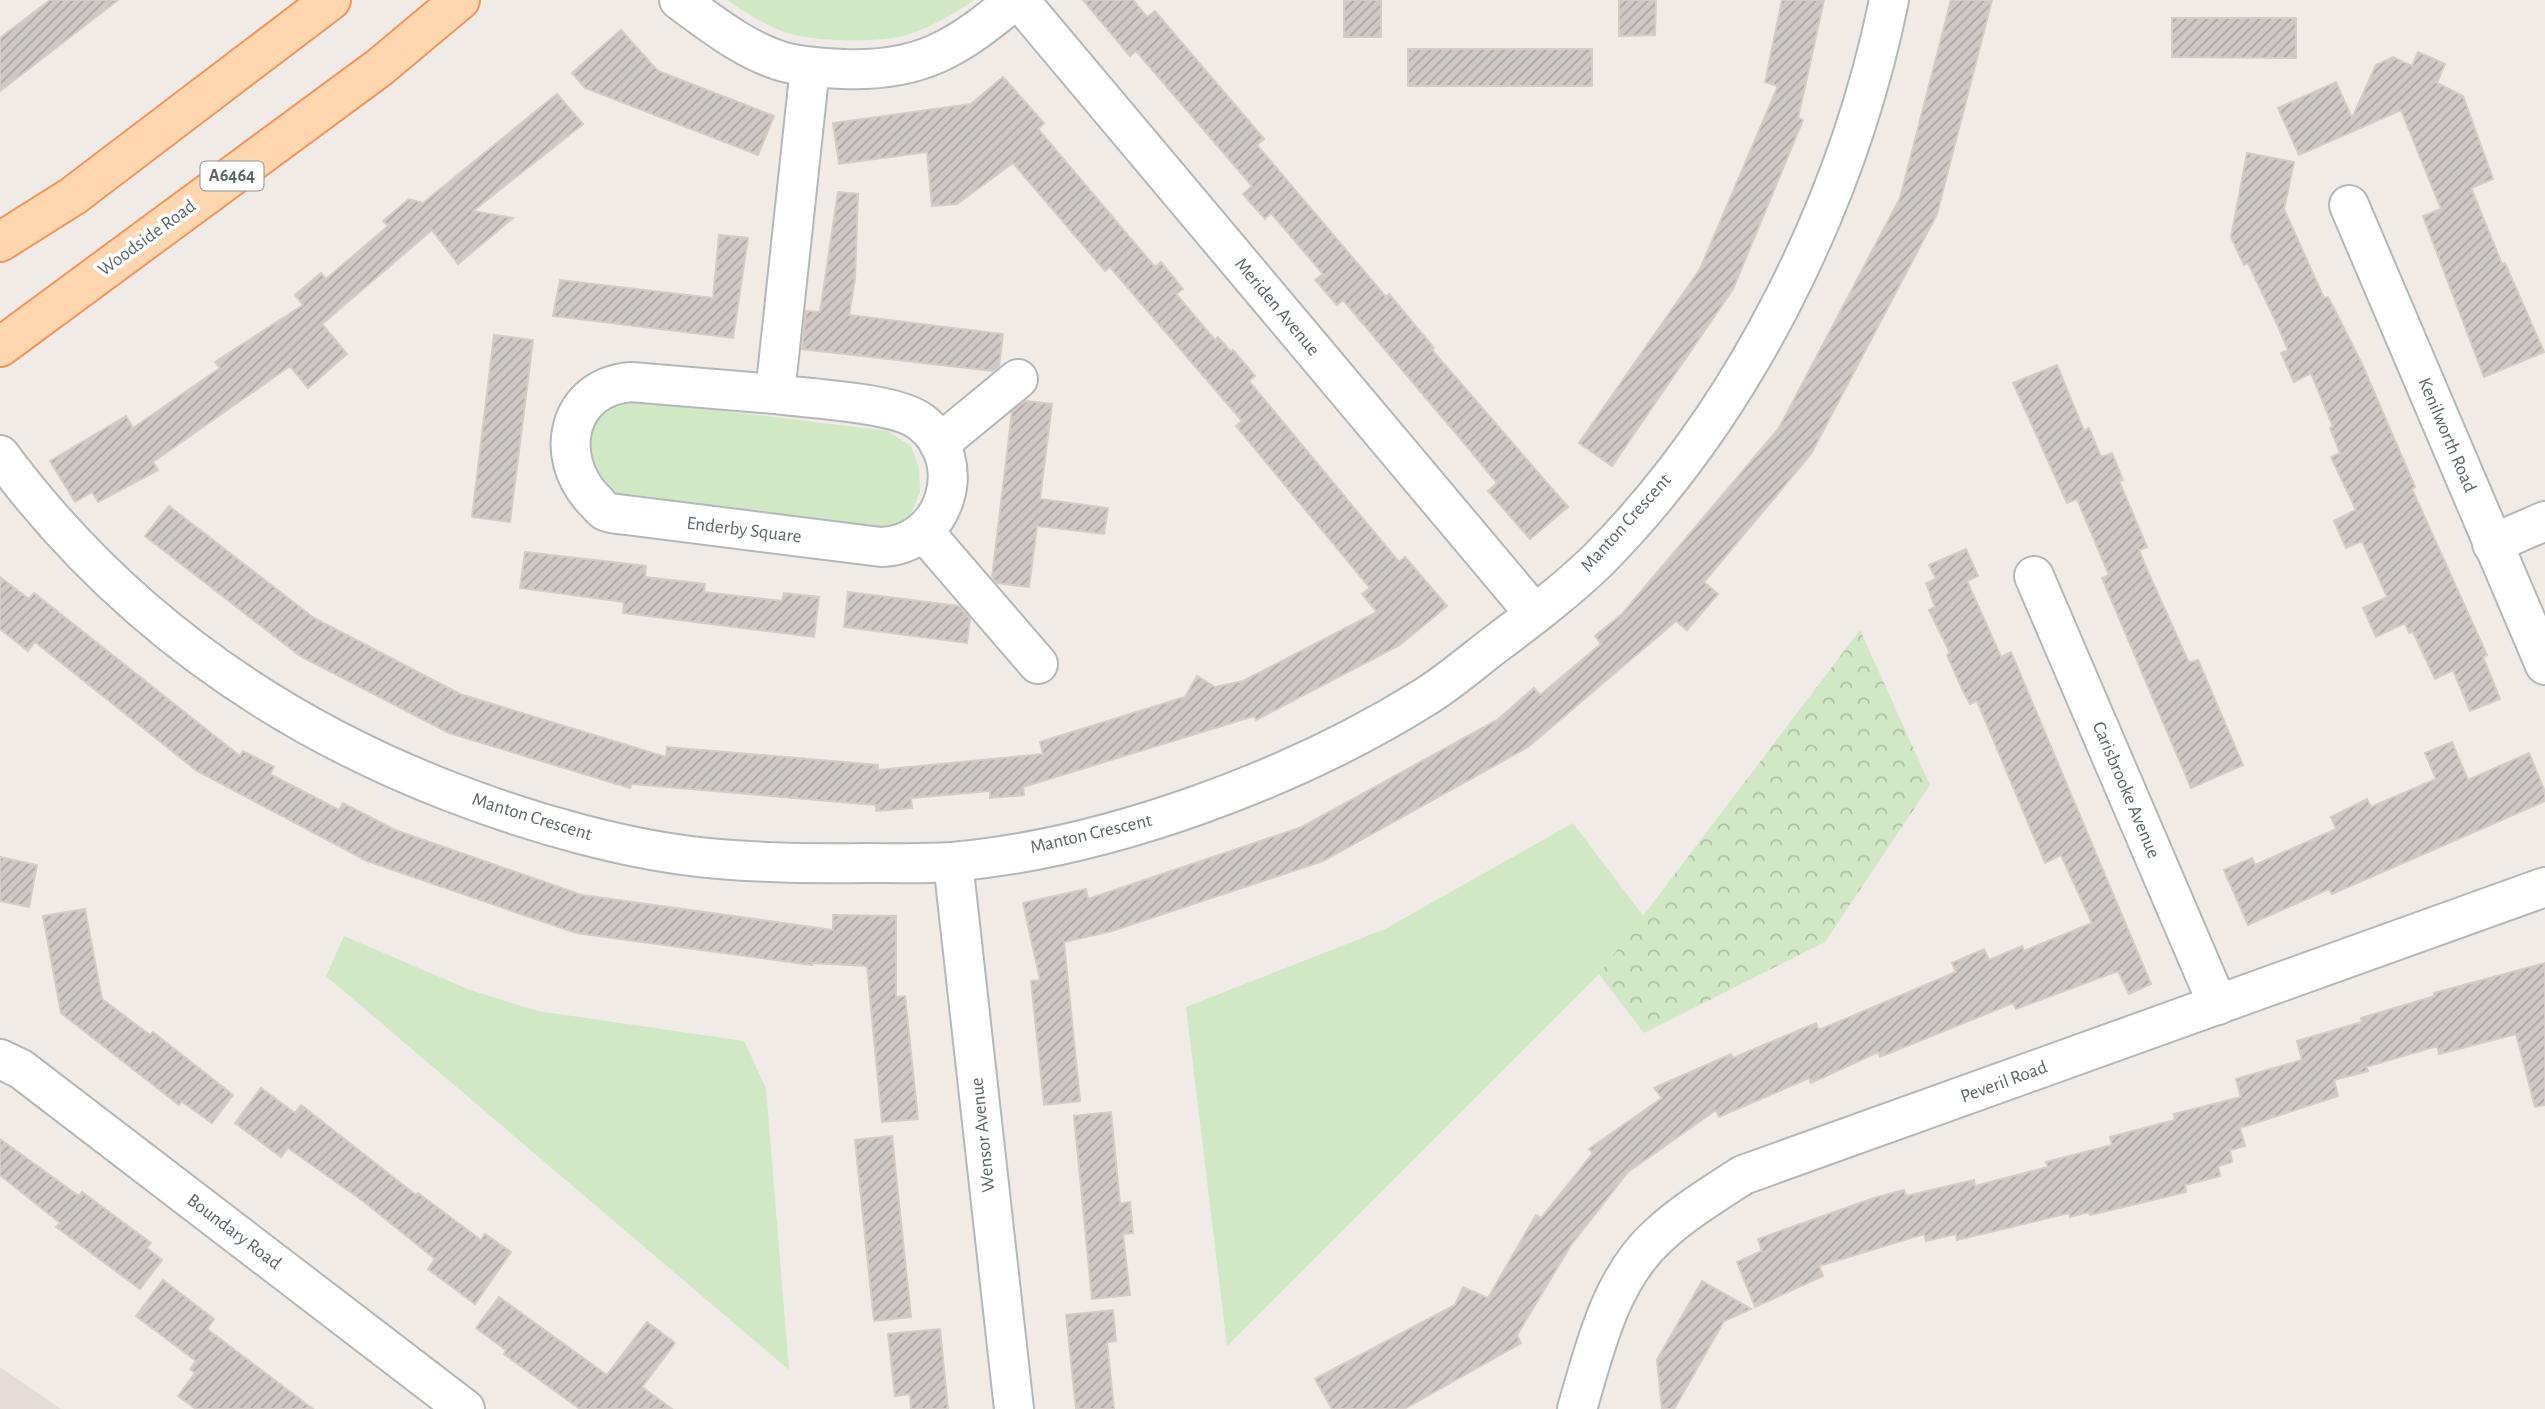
<svg xmlns="http://www.w3.org/2000/svg" width="2545" height="1409" font-family="'Alegreya Sans',sans-serif">
<defs>
<pattern id="forest-crowns" width="20" height="18" patternUnits="userSpaceOnUse" patternTransform="scale(1.75)"><rect width="20" height="18" fill="#d1e8c4"/><path d="M2 6a3 3 0 1 1 6 0M12 15a3 3 0 1 1 6 0" fill="none" stroke="#adc0a3"/></pattern>
<pattern id="building-hatch" width="6" height="6" patternUnits="userSpaceOnUse" patternTransform="scale(1.75)"><rect width="6" height="6" fill="#cec8c6"/><path d="M-1 1l2-2M0 6l6-6M5 7l2-2" fill="none" stroke="#aaa6a5"/></pattern>
</defs>
<rect width="100%" height="100%" fill="#f1ebe7"/>
<path fill="#e3dcd8" d="M0 1367 61 1409H0Z"/>
<g fill="#d1e8c4">
<path d="M727 0H974C954 14 931 27 907 35 879 43 811 42 784 32 764 24 744 12 727 0Z"/>
<path d="M635 400 887 431 911 446 919 468 920 492 911 514 889 531 619 495C602 480 585 457 591 432 593 424 601 414 605 407Z"/>
<path d="M1573 823 1644 917 1599 974 1227 1346 1186 1007 1385 929Z"/>
<path d="M344 936 470 990 538 1011 744 1041 766 1088 789 1370 326 976Z"/>
</g>
<path fill="url(#forest-crowns)" d="M1860 630 1930 785 1825 942 1644 1033 1599 974Z"/>
<g fill="url(#building-hatch)" stroke="#d6cbc5" stroke-width="2">
<path d="M50 0H118L0 91V38Z"/>
<path d="M1083 0H1133L1147 17 1155 11 1264 139 1257 145 1386 297 1389 294 1434 348 1432 350 1568 507 1530 539 1488 491 1497 483 1459 437 1343 300 1337 305 1315 280 1323 274 1271 213 1265 219 1243 194 1252 186 1136 51 1130 56Z"/>
<rect x="1344" y="0" width="37" height="37"/>
<path d="M1619 0H1656L1655 35 1619 36Z"/>
<path d="M1782 0H1824L1798 118 1803 120 1733 289 1612 466 1579 443 1700 269 1778 86 1765 82Z"/>
<path d="M1951 0H1992L1937 214 1811 454 1704 582 1718 594 1687 630 1676 621 1528 747 1323 861 1112 931 1064 942 1080 1101 1044 1105 1031 981 1040 980 1023 903 1086 889 1088 899 1302 827 1497 720 1534 688 1540 695 1601 644 1595 636 1622 614 1779 428 1900 198Z"/>
<path d="M2172 18H2296V58L2172 57Z"/>
<path d="M621 30 658 71 774 116 758 155 585 88 572 73Z"/>
<rect x="1408" y="49" width="184" height="37"/>
<path d="M2418 52 2445 64 2437 83 2463 96 2493 179 2471 188 2502 264 2505 263 2544 352 2484 377 2423 216 2441 209 2401 110 2299 155 2278 108 2336 82 2352 118 2376 65 2393 57 2412 66Z"/>
<path d="M1003 77 1044 123 1038 129 1155 267 1161 262 1183 289 1176 294 1215 340 1218 337 1231 352 1233 350 1255 376 1249 381 1399 562 1405 557 1447 606 1400 645 1256 720 1254 716 1023 787 1024 795 990 798V791L911 798 912 808 876 811V805L632 784 630 788 449 733 300 656 145 536 169 506 314 618 460 694 666 757 667 747 878 765V770L1043 754 1040 742 1185 697 1197 676 1215 687 1243 681 1377 612 1362 594 1370 588 1236 426 1242 421 1110 267 1105 271 1013 163 957 204 932 206 927 152 839 164 833 123 971 104Z"/>
<path d="M557 94 583 124 473 211 513 218 458 264 432 230 322 324 347 354 308 388 290 366 153 462 158 470 98 502 92 492 75 502 50 461 126 416 133 428 220 368 215 362 303 305 295 295 321 273 326 279 388 226 383 221 409 199 423 203Z"/>
<path d="M2247 153 2294 162 2284 209 2324 298 2328 297 2362 364 2415 487 2412 489 2487 655 2483 657 2500 699 2470 711 2453 670 2435 679 2413 632 2409 633 2405 623 2376 637 2363 608 2387 597 2362 541 2346 548 2334 521 2356 510 2331 457 2340 453 2330 428 2333 427 2311 373 2294 382 2281 353 2288 350 2276 322 2248 263 2244 265 2231 237Z"/>
<path d="M838 192 858 194 855 279 849 315 1003 334 999 366 993 371 802 349 806 311 820 312Z"/>
<path d="M719 235 748 238 733 338 553 316 560 280 713 298Z"/>
<path d="M494 335 533 340 510 522 472 517Z"/>
<path d="M2057 365 2084 431 2089 428 2101 457 2112 453 2123 480 2119 481 2147 547 2139 550 2148 572 2189 663 2198 660 2243 765 2191 788 2102 578 2109 575 2077 499 2067 503 2013 383Z"/>
<path d="M1026 401 1052 404 1040 499 1108 508 1104 534 1037 526 1029 587 997 583 992 577 1012 412Z"/>
<path d="M1966 549 1978 576 1967 581 2001 657 2011 652 2151 984 2129 994 2118 971 2016 1009 2013 1003 1880 1057 1878 1052 1811 1083 1809 1078 1719 1117 1716 1110 1628 1172 1571 1245 1517 1335 1521 1343 1404 1409H1332L1315 1379 1455 1305 1463 1287 1488 1298 1536 1215 1541 1218 1593 1153 1589 1149 1662 1098 1654 1088 1731 1054 1733 1058 1816 1023 1819 1030 1956 972 1952 963 1984 949 1989 960 2022 946 2024 951 2092 923 2061 855 2045 863 1977 701 1970 704 1963 691 1947 655 1950 653 1929 610 1935 607 1926 583 1936 579 1929 565Z"/>
<path d="M525 552 646 566 645 577 705 584 704 592 782 601 784 593 819 597 814 637 623 613 624 602 520 588Z"/>
<path d="M0 577 29 599 34 593 240 756 243 751 274 767 270 774 339 810 343 803 395 830 582 895 833 930V915L896 916V997L905 996 918 1119 882 1122 867 966 812 963V965L576 933 367 861 197 771 35 642 28 651 0 629Z"/>
<path d="M848 592 959 606 970 619 967 643 844 627Z"/>
<path d="M2452 742 2468 780 2529 753 2545 792V801L2332 894 2329 889 2248 925 2224 870 2252 858 2255 865 2336 829 2331 817 2367 799 2371 807 2436 779 2425 753Z"/>
<path d="M0 857 37 865 29 907 0 901Z"/>
<path d="M85 909 102 999 150 1035 153 1032 233 1095 212 1123 181 1101 179 1105 61 1013 43 916Z"/>
<path d="M2545 963V1105L2535 1107 2516 1034 2439 1054 2437 1046 2366 1067 2368 1071 2334 1080 2338 1096 2240 1128 2245 1146 2230 1150 2232 1162 2218 1166 2220 1176 2185 1185 2186 1192 2090 1215 2089 1212 2070 1217 2069 1213 1957 1240 1956 1234 1926 1241 1924 1234 1819 1266 1823 1276 1755 1307 1737 1262 1762 1251 1758 1239 1874 1198 1904 1190 1906 1196 1974 1180 1975 1186 2048 1167 2046 1162 2112 1145 2110 1137 2175 1120 2174 1114 2241 1097 2236 1079 2302 1060 2297 1041 2362 1022 2361 1018 2435 996 2434 993Z"/>
<path d="M261 1088 295 1113 301 1105 416 1195 418 1193 481 1240 485 1234 511 1252 475 1304 428 1269 435 1259 363 1201 288 1148 281 1157 235 1123Z"/>
<path d="M1111 1112 1120 1204 1130 1202 1133 1233 1123 1234 1130 1295 1092 1299 1074 1116Z"/>
<path d="M892 1136 911 1317 874 1321 855 1140Z"/>
<path d="M0 1139 79 1196 82 1192 151 1243 147 1248 162 1260 140 1289 56 1227 60 1223 0 1175Z"/>
<path d="M163 1280 214 1319 207 1329 313 1409H196L178 1396 195 1373 190 1369 196 1361 136 1316Z"/>
<path d="M1702 1281 1751 1309 1724 1321 1674 1409H1662L1657 1360Z"/>
<path d="M499 1297 607 1375 647 1322 675 1343 642 1387 672 1409H580L504 1354 506 1350 476 1328Z"/>
<path d="M1113 1310 1116 1341 1107 1342 1114 1409H1076L1066 1315Z"/>
<path d="M940 1329 948 1409H911L910 1394 895 1396 888 1334Z"/>
</g>
<g fill="none" stroke-linecap="round" stroke-linejoin="round">
<defs>
<g id="minor">
<path d="M679 0C711 23 745 51 784 62 803 67 823 68 843 69 921 72 957 48 1015 0"/>
<path d="M1019 0 1535 614"/>
<path d="M2349 205 2545 665"/>
<path d="M775 394 631 382C567 387 553 456 593 499 597 502 601 509 605 511 610 514 620 514 626 515L881 547C947 545 971 460 921 422 895 402 811 399 775 394L810 67"/>
<path d="M939 444 1018 379"/>
<path d="M0 455C115 610 267 720 446 790 528 822 630 852 719 859 768 863 817 864 866 863 895 863 924 864 952 862 1108 848 1292 780 1425 697 1449 682 1471 663 1493 646 1529 619 1566 591 1598 560 1744 413 1848 202 1889 0"/>
<path d="M924 532 1038 664"/>
<path d="M2492 544 2545 521"/>
<path d="M2034 576 2218 1005"/>
<path d="M953 862 1014 1409"/>
<path d="M0 1059 21 1069 465 1409"/>
<path d="M1577 1409C1595 1348 1610 1279 1659 1235 1684 1212 1715 1193 1743 1175L2545 887"/>
</g>
<g id="major">
<path d="M0 242 73 196 331 0"/>
<path d="M0 347 380 67 460 0"/>
</g>
</defs>
<use href="#minor" stroke="#b2b8ba" stroke-width="42"/>
<use href="#major" stroke="#f4955d" stroke-width="42"/>
<use href="#minor" stroke="#fff" stroke-width="38"/>
<use href="#major" stroke="#ffd6ae" stroke-width="38"/>
</g>
<g text-anchor="middle" dominant-baseline="central" stroke-width="7" stroke-linejoin="round" paint-order="stroke">
<rect fill="#fff" stroke="#8e9495" stroke-width="2" x="200.5" y="161.5" width="63" height="29" rx="5"/>
<g font-size="18" font-weight="bold" fill="#5e6668">
<text x="232" y="176">A6464</text>
</g>
<g font-size="19" fill="#5e6668" stroke="#fff">
<text transform="translate(147 238) rotate(-36)">Woodside Road</text>
<text transform="translate(1277 307) rotate(50)">Meriden Avenue</text>
<text transform="translate(2447 435) rotate(67)">Kenilworth Road</text>
<text transform="translate(1626 523) rotate(-48)">Manton Crescent</text>
<text transform="translate(744 530) rotate(7)">Enderby Square</text>
<text transform="translate(2126 790) rotate(67)">Carisbrooke Avenue</text>
<text transform="translate(532 817) rotate(17)">Manton Crescent</text>
<text transform="translate(1091 834) rotate(-13)">Manton Crescent</text>
<text transform="translate(2004 1082) rotate(-20)">Peveril Road</text>
<text transform="translate(983 1135) rotate(-96)">Wensor Avenue</text>
<text transform="translate(234 1232) rotate(37)">Boundary Road</text>
</g>
</g>
</svg>
